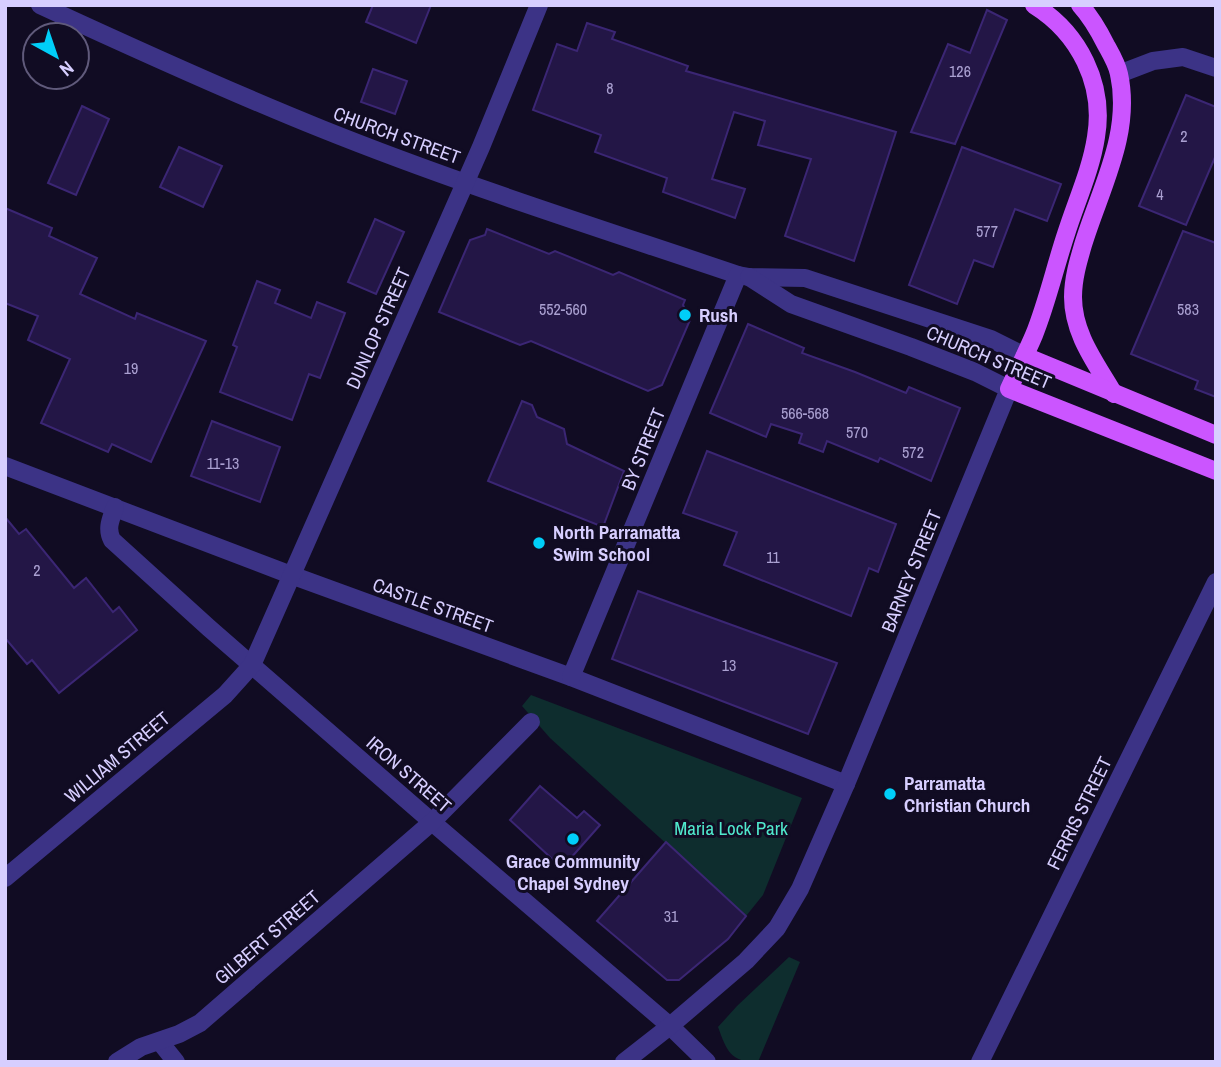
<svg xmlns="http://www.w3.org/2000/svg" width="1221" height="1067" font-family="'Archivo Narrow',sans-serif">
<rect width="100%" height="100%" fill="#110c23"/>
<g fill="#0e2d2e">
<path d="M531 695 802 798 763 895 746 916 550 738 522 706Z"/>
<path d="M789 957 800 962 758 1062C730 1062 727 1051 718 1027L737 1006Z"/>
</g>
<g fill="#231646" stroke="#3b2674" stroke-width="2">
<path d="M373 5H431L416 43 366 22Z"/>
<path d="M987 10 1007 20 955 144 911 132 948 44 970 53Z"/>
<path d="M587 23 615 32 612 39 688 66 686 71 896 132 854 261 785 236 811 159 758 145 765 121 734 112 712 179 745 189 735 218 663 192 667 178 595 152 601 135 533 110 557 44 577 51Z"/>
<path d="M373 69 407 81 395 114 361 102Z"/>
<path d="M1186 95 1216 107V155L1186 225 1139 206Z"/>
<path d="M82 106 109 119 76 195 48 183Z"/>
<path d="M179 147 222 166 203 207 160 187Z"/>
<path d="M962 147 1061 184 1047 221 1015 209 993 267 974 260 957 304 909 285Z"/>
<path d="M5 208 52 228 49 236 97 258 80 294 135 319 137 313 206 341 151 462 112 444 108 452 41 423 70 359 28 340 38 316 5 303Z"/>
<path d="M375 219 404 232 376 294 348 282Z"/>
<path d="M487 229 549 254 555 251 613 275 619 272 685 300 683 305 690 320 662 385 648 391 531 341 520 345 439 312 470 240 485 235Z"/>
<path d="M1183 231 1216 243V397L1195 389 1198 381 1131 354Z"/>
<path d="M257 281 280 290 275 303 311 318 317 302 345 313 320 378 309 374 292 420 220 392 237 347 233 345Z"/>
<path d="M748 324 804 348 802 353 855 372 906 393 909 387 960 408 931 481 880 458 878 462 827 441 823 452 799 443 802 434 771 424 766 437 710 413Z"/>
<path d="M522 401 532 405 537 417 564 429 567 444 624 471 603 527 488 481Z"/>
<path d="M212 421 280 447 260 502 191 476Z"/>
<path d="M707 451 896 524 878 572 869 568 851 616 724 565 737 532 683 513Z"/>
<path d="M5 517 19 534 26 529 74 588 86 578 113 612 119 607 137 630 59 693 32 660 27 664 5 638Z"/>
<path d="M638 591 837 663 808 734 612 659Z"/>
<path d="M540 786 577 818 584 811 600 825 562 868 510 820Z"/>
<path d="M666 842 746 916 728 939 679 980H667L597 921Z"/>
</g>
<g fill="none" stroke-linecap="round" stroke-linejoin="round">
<g stroke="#3c3386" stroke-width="18">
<path d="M40 5C133 48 227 91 322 129 459 184 599 228 738 275L749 277 805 278 991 339 1025 356"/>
<path d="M1119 74 1153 61 1183 57 1216 68"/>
<path d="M5 466 291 575 571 677 846 784"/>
<path d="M115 507C111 519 106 528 112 540L209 628 432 822 670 1026 707 1062"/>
<path d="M571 677 738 275"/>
<path d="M5 878 225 695 252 665 481 147 539 5"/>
<path d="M160 1042 176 1062"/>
<path d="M117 1062 141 1047 179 1034 200 1023 432 822 531 722"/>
<path d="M624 1062 670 1026 746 961 777 928 800 889 846 784 1009 389 975 372 911 347 791 304 749 277"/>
<path d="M980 1062 1216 582"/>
</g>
<g stroke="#cb55ff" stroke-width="18">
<path d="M1034 5C1079 33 1105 84 1096 137 1091 170 1076 202 1066 234 1055 267 1047 303 1034 335 1026 354 1017 371 1009 389L1216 471"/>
<path d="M1080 5C1091 17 1099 31 1106 45 1111 54 1117 64 1119 74 1132 134 1100 189 1083 245 1078 262 1073 279 1073 297 1073 334 1096 363 1114 394"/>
<path d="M1025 356 1216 435"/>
</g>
</g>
<g fill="#00cff9" stroke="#110c23" stroke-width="2.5">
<circle cx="685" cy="315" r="7"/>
<circle cx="539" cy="543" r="7"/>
<circle cx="890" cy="794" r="7"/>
<circle cx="573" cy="839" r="7"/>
</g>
<g text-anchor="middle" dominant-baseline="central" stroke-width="6" stroke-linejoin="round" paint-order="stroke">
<g font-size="16" fill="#aaa0d1">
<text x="960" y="71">126</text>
<text x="610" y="88">8</text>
<text x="1184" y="136">2</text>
<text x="1160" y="194">4</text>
<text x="987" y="231">577</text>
<text x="563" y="309">552-560</text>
<text x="1188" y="309">583</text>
<text x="131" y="368">19</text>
<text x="805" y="413">566-568</text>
<text x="857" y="432">570</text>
<text x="913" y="452">572</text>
<text x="223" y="463">11-13</text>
<text x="773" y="557">11</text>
<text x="37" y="570">2</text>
<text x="729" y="665">13</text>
<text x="671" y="916">31</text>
</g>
<g font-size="19" fill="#d7ceff" stroke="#110c23">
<text transform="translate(397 135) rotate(20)">CHURCH STREET</text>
<text transform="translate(378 328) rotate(-66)">DUNLOP STREET</text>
<text transform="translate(989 357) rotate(23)">CHURCH STREET</text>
<text transform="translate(643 449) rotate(-68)">BY STREET</text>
<text transform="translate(911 571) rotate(-68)">BARNEY STREET</text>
<text transform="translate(433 605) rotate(20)">CASTLE STREET</text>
<text transform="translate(117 757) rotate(-40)">WILLIAM STREET</text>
<text transform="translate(409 774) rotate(41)">IRON STREET</text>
<text transform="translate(1079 813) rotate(-64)">FERRIS STREET</text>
<text transform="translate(267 937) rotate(-41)">GILBERT STREET</text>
</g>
<g font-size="19" font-weight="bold" fill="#d7ceff" stroke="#110c23" text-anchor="start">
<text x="699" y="315">Rush</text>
<text x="553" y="532">North Parramatta<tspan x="553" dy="22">Swim School</tspan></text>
<text x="904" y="783">Parramatta<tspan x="904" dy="22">Christian Church</tspan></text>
<text x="573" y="861" text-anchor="middle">Grace Community<tspan x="573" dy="22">Chapel Sydney</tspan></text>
</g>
<g font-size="19" fill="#50e9cd" stroke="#110c23">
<text x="731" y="828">Maria Lock Park</text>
</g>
</g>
<rect width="1221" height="1067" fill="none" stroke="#d7ceff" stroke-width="14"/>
<g transform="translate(56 56) rotate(140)"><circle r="33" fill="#110c23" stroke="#605a7b" stroke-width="2"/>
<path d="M0-5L12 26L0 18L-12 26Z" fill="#00cff9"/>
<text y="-10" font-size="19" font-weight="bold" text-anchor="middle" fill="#d7ceff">N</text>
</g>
</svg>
